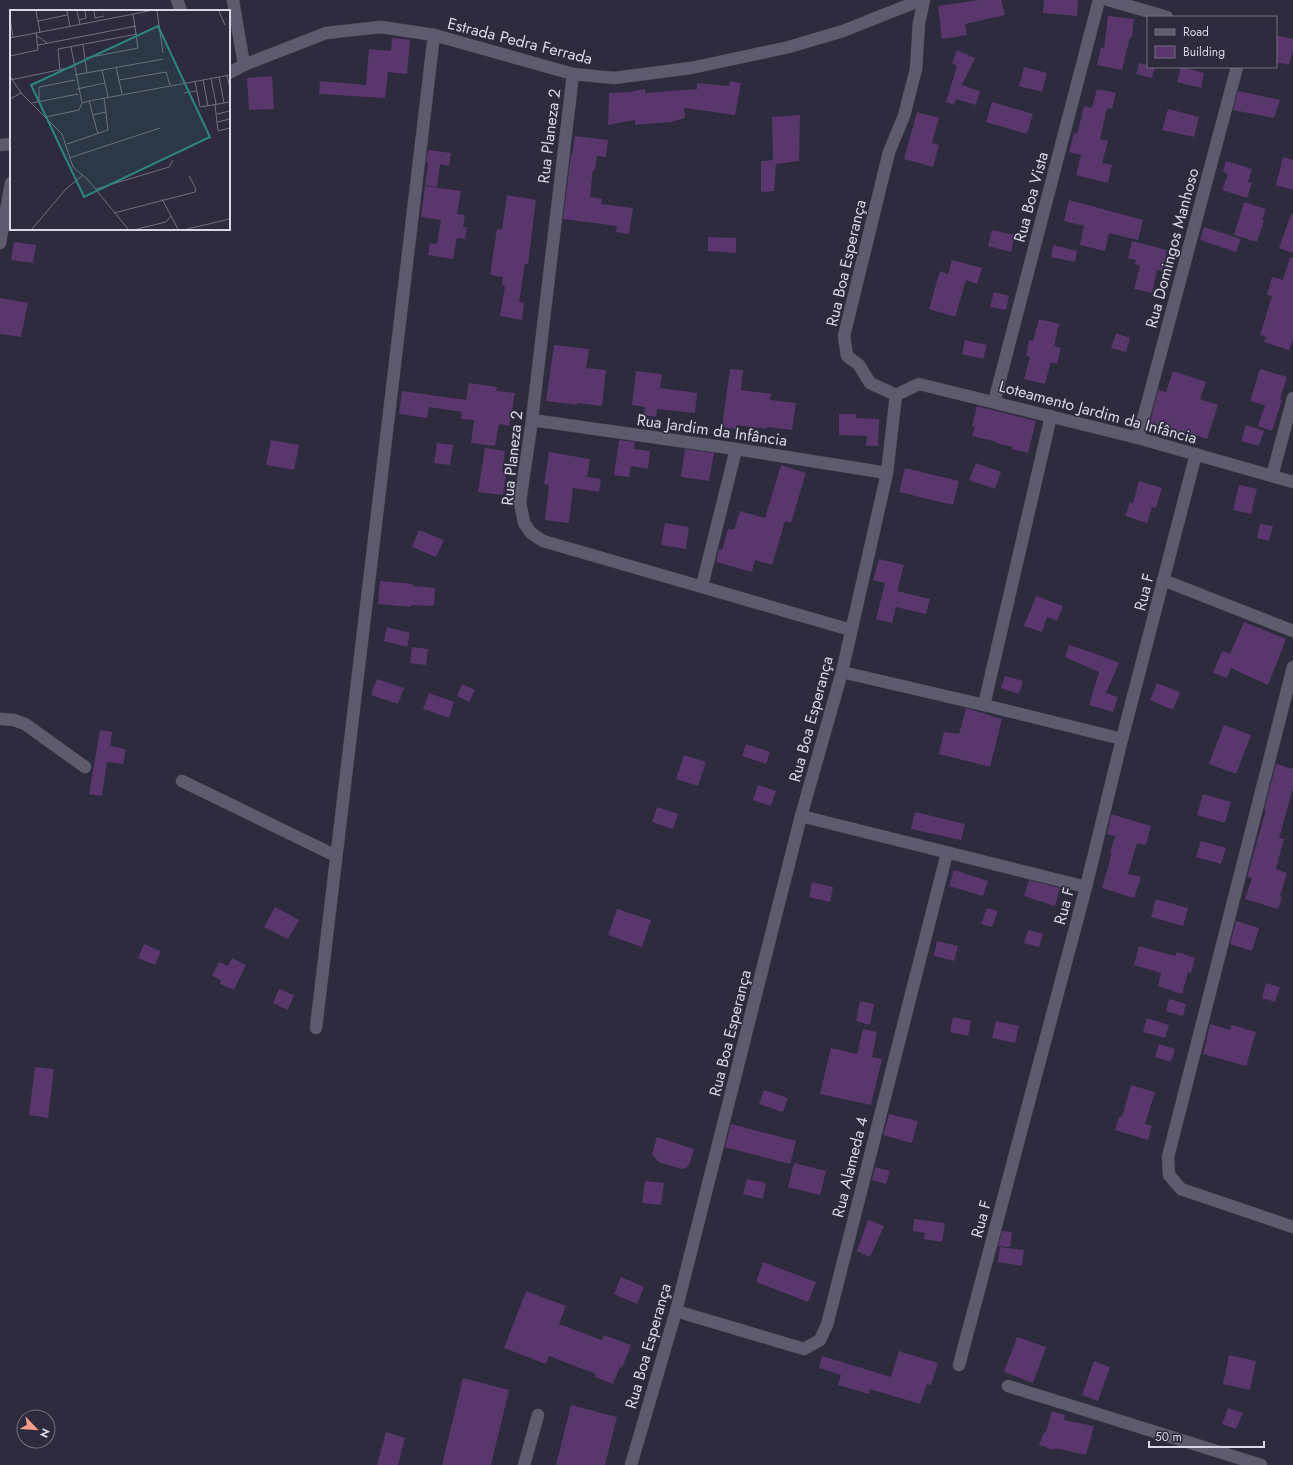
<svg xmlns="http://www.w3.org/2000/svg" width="1293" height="1465" font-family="Jost,sans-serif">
<rect width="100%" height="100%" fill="#2d2b3d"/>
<g fill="#59376c">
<path d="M979 0H1001L1005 15 965 24 967 35 942 39 938 6Z"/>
<path d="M1044 0H1078L1077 16 1043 13Z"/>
<path d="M1108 16 1134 19 1132 37H1130L1122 70 1097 65 1101 47 1104 48Z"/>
<path d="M1276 35 1293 39V50L1289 65 1276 62Z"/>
<path d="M392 38 410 40 407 74 388 72 385 98 319 94 320 81 366 85 369 49 391 51Z"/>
<path d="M957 50 975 58 962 85 980 91 976 105 956 99 954 105 946 102 957 66 952 63Z"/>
<path d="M1139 63 1148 65V67H1155L1152 78 1136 74Z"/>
<path d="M1024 67 1047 73 1042 92 1019 86Z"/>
<path d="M1181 67 1204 73 1201 88 1177 82Z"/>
<path d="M272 76 274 109 249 110 247 78Z"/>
<path d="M730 81 741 83 735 115 684 108 685 118 671 122 635 125V120L608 125 609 93 633 92V91L645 89V93L697 89V83L729 86Z"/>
<path d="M1097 89 1116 93 1112 109 1107 108 1100 139 1108 141 1102 163 1112 165 1108 183 1076 175 1081 155 1069 152 1074 133 1077 134 1084 106 1092 108Z"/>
<path d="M1238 91 1280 100 1274 118 1233 110Z"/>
<path d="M992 102 1033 114 1027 134 986 122Z"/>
<path d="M1168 109 1199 117 1194 137 1162 130Z"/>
<path d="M917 112 939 118 932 143 939 145 933 167 904 159Z"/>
<path d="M800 115 799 161 776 164 774 191 761 192V161L773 160 772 117Z"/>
<path d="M575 136 608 140 606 157 597 156 595 170H593L590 197 602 199 601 204 633 208 629 234 616 232 617 226 563 219 571 154 572 155Z"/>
<path d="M428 150 451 153 449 166 440 164 437 187 425 185 428 163 426 162Z"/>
<path d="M1283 157 1293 160V190L1276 185Z"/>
<path d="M1226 161 1252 169 1248 182 1252 183 1247 198 1222 190 1228 174 1223 172Z"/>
<path d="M425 186 461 191 457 214 465 215 463 227H467L465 239 457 238 453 259 428 255 430 243 437 244 441 220 421 217Z"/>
<path d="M507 195 536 200 528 264H525L519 302 524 303 522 320 500 316 505 286 502 285 503 277 490 275 497 229 502 230Z"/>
<path d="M1069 200 1143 220 1138 240 1109 233 1105 251 1080 245 1084 226 1064 221Z"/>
<path d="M1244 202 1266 209 1262 220 1264 221 1257 242 1234 235Z"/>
<path d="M1291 214H1293V253L1279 248Z"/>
<path d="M1204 227 1241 239 1236 252 1200 240Z"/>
<path d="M992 230 1015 235 1011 252 988 246Z"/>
<path d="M708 237 736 238V253L708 251Z"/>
<path d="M1132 241 1167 250 1162 271 1157 270 1152 293 1134 289 1140 266 1135 264 1136 260 1128 258Z"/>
<path d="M14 242 36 245 33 263 11 260Z"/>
<path d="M1053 245 1077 251 1075 262 1051 257Z"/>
<path d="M1290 257 1293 258V339L1289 350 1264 342 1266 337 1260 335 1272 296 1267 295 1272 277 1283 280Z"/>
<path d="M952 260 982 268 977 284 966 280 955 317 929 309 940 271 948 274Z"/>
<path d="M994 292 1009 296 1006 310 990 307Z"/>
<path d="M0 298 28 303 21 337 0 334Z"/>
<path d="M1039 319 1059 324 1054 346 1061 348 1057 364 1051 362 1045 384 1024 379 1030 357 1026 356 1029 340 1033 341Z"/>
<path d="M1116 333 1130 338 1126 352 1111 348Z"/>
<path d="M965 340 987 345 983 359 962 354Z"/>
<path d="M554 345 589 349 586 368 606 370 602 406 577 403V405L546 401Z"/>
<path d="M730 369 743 370 741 390 771 394 770 400 796 403 792 430 767 427V429L736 425V429L722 427Z"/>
<path d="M1260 369 1287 377 1280 399 1282 400 1272 431 1258 426 1265 405 1250 401Z"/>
<path d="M636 371 662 374 660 388 697 393 695 413 657 409 656 417 644 415 645 407 632 405Z"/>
<path d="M1173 371 1206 382 1200 399 1218 405 1207 439 1180 430V432L1150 423 1158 390 1166 392Z"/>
<path d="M469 383 497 387 496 391 515 393 509 426 499 424 495 446 471 443 474 420 461 419 462 412 429 407 427 418 399 414 402 391 466 400Z"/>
<path d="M977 406 1036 421 1028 453 1012 449 1013 447 996 443 997 442 972 436 975 427 972 426Z"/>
<path d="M839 414H856V418L879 419 878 446H866L867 436 839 435Z"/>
<path d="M1246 425 1264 431 1259 446 1241 441Z"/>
<path d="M271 440 299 445 294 470 266 465Z"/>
<path d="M619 440 635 442 634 449 650 451 648 469 631 466 629 477 614 475Z"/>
<path d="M437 443 453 445 450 465 434 463Z"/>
<path d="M485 448 505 451 502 472 506 473 503 495 478 492Z"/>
<path d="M685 449 714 453 709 481 681 477Z"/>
<path d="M549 452 590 459 587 477 601 479 599 492 573 488 569 523 545 520 549 485 544 484Z"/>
<path d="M976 463 1001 472 995 489 969 480Z"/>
<path d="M781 465 806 473 791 523 785 521 772 565 755 560 752 572 716 562 719 549 722 550 728 529 734 530 740 511 765 518Z"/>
<path d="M905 468 959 481 953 505 899 492Z"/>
<path d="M1139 481 1162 488 1156 508 1152 507 1147 523 1125 516 1130 502 1133 503Z"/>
<path d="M1239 485 1257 489 1251 514 1233 510Z"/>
<path d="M665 523 689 527 686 549 661 545Z"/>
<path d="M1260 524 1273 526 1269 541 1257 538Z"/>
<path d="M419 530 444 540 436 557 412 547Z"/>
<path d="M879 559 904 565 897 591 930 599 926 614 896 607 892 623 876 619 885 583 873 580Z"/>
<path d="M380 581 413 584V586L435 588 434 606 411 605V607L378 604Z"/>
<path d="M1036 596 1063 606 1057 621 1047 617 1042 632 1024 626Z"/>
<path d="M1244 622 1286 639 1268 685 1231 668 1227 678 1213 673 1222 651 1230 654Z"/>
<path d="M387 627 410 633 407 647 384 641Z"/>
<path d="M1069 645 1099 655 1119 663 1106 693 1118 697 1113 712 1089 705 1099 672 1065 657Z"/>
<path d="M412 647 428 649 426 665 410 663Z"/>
<path d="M1005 676 1023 681 1019 694 1001 688Z"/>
<path d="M377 679 404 688 398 704 371 695Z"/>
<path d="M1157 683 1180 692 1173 710 1150 700Z"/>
<path d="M462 684 475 690 469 702 457 696Z"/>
<path d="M429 693 454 702 449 718 423 709Z"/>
<path d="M966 708 1002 719 990 767 939 754 944 732 959 734Z"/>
<path d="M1224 725 1251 735 1236 774 1209 764Z"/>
<path d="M100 730 112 732 110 746 126 749 123 764 107 762 102 796 89 794Z"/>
<path d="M746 744 770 752 766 764 742 756Z"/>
<path d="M684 755 706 762 698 786 676 779Z"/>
<path d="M1276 764 1293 769V789L1279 838 1284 839 1276 869 1287 873 1280 896 1282 897 1278 909 1245 899 1252 878 1247 877 1266 810H1264Z"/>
<path d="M758 785 776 791 771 806 753 800Z"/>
<path d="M1203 794 1231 802 1225 823 1197 815Z"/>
<path d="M657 807 678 814 673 829 652 822Z"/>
<path d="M915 812 965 824 961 840 911 829Z"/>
<path d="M1111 814 1151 826 1146 845 1137 843 1128 874 1141 877 1134 898 1102 888 1112 853H1110L1115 836 1107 834Z"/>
<path d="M1201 841 1226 848 1221 864 1196 857Z"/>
<path d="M954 870 988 881 983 896 949 886Z"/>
<path d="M1029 880 1060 888 1055 906 1024 896Z"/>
<path d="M812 882 833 887 830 902 809 897Z"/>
<path d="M1156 899 1188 908 1183 926 1151 917Z"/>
<path d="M275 907 299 920 288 939 264 927Z"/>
<path d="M987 908 998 911 992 927 981 924Z"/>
<path d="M617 909 651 920 642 947 608 935Z"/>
<path d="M1236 921 1259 928 1252 951 1230 944Z"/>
<path d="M1028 930 1043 934 1039 947 1024 943Z"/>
<path d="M937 941 958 946 954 961 934 956Z"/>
<path d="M144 944 161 951 155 965 138 958Z"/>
<path d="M1139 946 1175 956 1177 952 1195 958 1191 973 1188 972 1182 994 1158 986 1161 973 1134 965Z"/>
<path d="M232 958 246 965 234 990 220 984 221 980 212 976 219 962 228 966Z"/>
<path d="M1266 983 1280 987 1275 1002 1262 998Z"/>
<path d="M279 989 294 995 288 1010 273 1003Z"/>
<path d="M1169 999 1186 1004 1183 1016 1166 1011Z"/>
<path d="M860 1001 874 1004 870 1025 856 1021Z"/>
<path d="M953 1017 971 1021 968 1036 950 1032Z"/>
<path d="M1147 1018 1169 1025 1165 1038 1143 1032Z"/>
<path d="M996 1021 1019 1026 1015 1043 992 1038Z"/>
<path d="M1210 1024 1230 1030 1232 1025 1256 1032 1246 1066 1203 1054Z"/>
<path d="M863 1029 877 1032 872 1057 882 1059 871 1105 820 1094 831 1048 857 1054Z"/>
<path d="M1159 1044 1175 1049 1171 1062 1155 1057Z"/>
<path d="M35 1067 54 1069 48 1118 29 1115Z"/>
<path d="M1131 1085 1155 1092 1145 1124 1152 1126 1148 1140 1115 1130 1119 1117H1122Z"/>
<path d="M764 1090 788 1098 783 1112 759 1104Z"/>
<path d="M889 1114 918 1121 912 1143 883 1135Z"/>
<path d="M731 1124 796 1141 790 1164 725 1147Z"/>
<path d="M657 1137 694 1149 689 1165 686 1168 681 1169 659 1162 654 1157 652 1154Z"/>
<path d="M794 1163 826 1171 820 1195 788 1187Z"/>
<path d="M875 1167 890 1171 886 1184 872 1180Z"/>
<path d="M747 1179 766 1183 763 1199 743 1194Z"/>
<path d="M645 1181 664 1183 661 1205 642 1203Z"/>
<path d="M914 1219 945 1223 942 1242 924 1239 925 1233 913 1231Z"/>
<path d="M868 1220 884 1226 870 1257 857 1251Z"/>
<path d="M1002 1231 1012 1232 1010 1247 998 1246Z"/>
<path d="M1000 1247 1024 1250 1022 1266 998 1262Z"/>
<path d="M763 1262 816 1282 808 1302 756 1282Z"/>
<path d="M621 1277 644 1287 637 1304 614 1294Z"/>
<path d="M526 1291 566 1306 559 1324 602 1340 604 1335 631 1345 622 1368 620 1367 613 1384 595 1377 596 1374 549 1356 546 1364 504 1348Z"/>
<path d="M1017 1337 1046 1347 1033 1383 1004 1372Z"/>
<path d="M899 1351 938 1363 931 1385 927 1384 920 1404 870 1389 869 1394 838 1385 841 1375 819 1368 822 1356 891 1377Z"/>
<path d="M1229 1355 1256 1361 1250 1390 1223 1384Z"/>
<path d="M1094 1361 1110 1367 1098 1401 1082 1395Z"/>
<path d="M463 1378 509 1390 491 1465H442Z"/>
<path d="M571 1405 617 1417 605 1465H556Z"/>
<path d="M1228 1408 1243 1413 1236 1429 1222 1424Z"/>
<path d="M1052 1411 1065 1415 1064 1420 1094 1426 1086 1455 1055 1448 1054 1450 1039 1445 1044 1432H1046Z"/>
<path d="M386 1432 405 1438 398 1465H377Z"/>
</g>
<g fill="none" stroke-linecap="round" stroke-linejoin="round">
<defs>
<g id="minor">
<path d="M177 0 181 11"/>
<path d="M233 0 244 65"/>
<path d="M1108 0 1167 17"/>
<path d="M229 73 244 65 326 33 381 27 434 35 573 74 614 78 691 68 789 47 843 31 921 0"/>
<path d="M573 74 532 420 520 502 524 523 531 533 543 541 851 630"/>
<path d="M0 145 11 144"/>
<path d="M0 243 11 183"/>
<path d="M896 395 919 384 1138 438 1293 482"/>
<path d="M994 402 1099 0"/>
<path d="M532 420 736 449 887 473"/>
<path d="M1138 438 1237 67"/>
<path d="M1272 476 1293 398"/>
<path d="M1163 580 1293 631"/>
<path d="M702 586 736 449"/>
<path d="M1293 667 1168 1157 1169 1175 1181 1189 1293 1227"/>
<path d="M842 672 984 705 1122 739"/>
<path d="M984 705 1051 416"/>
<path d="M0 719 14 720 25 724 85 767"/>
<path d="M182 781 336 856"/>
<path d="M801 816 1086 887"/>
<path d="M316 1028 434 35"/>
<path d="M676 1311 804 1349 820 1340 827 1325 947 853"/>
<path d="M959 1365 1086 887 1122 739 1196 454"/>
<path d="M1008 1386 1261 1465"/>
<path d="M524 1465 538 1415"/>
<path d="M631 1465 676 1311 801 816 842 672 887 473 896 395 870 383 859 365 847 356 844 336 889 152 904 116 916 69 919 23 924 0"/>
</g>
</defs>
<use href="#minor" stroke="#494655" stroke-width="13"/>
<use href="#minor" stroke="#5e5b6f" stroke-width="12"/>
</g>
<g text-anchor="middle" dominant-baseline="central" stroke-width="3" stroke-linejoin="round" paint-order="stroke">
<g font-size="16" fill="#dad8e4" stroke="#2d2b3d">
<text transform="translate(520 41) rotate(14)">Estrada Pedra Ferrada</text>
<text transform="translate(549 136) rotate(-83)">Rua Planeza 2</text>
<text transform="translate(1031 197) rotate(-75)">Rua Boa Vista</text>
<text transform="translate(1172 248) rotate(-75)">Rua Domingos Manhoso</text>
<text transform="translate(846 263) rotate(-77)">Rua Boa Esperança</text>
<text transform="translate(1098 412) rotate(15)">Loteamento Jardim da Infância</text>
<text transform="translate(712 430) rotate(8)">Rua Jardim da Infância</text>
<text transform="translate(512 458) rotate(-84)">Rua Planeza 2</text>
<text transform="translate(1144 592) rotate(-76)">Rua F</text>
<text transform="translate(811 719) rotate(-75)">Rua Boa Esperança</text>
<text transform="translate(1064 906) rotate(-75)">Rua F</text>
<text transform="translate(730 1033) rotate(-76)">Rua Boa Esperança</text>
<text transform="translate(850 1167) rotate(-76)">Rua Alameda 4</text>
<text transform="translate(981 1219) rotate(-75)">Rua F</text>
<text transform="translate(648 1346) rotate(-74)">Rua Boa Esperança</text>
</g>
</g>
<g transform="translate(10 10)">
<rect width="220" height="220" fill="#2d2b3d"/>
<path fill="none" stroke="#727080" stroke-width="1" d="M26 1 30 22M57 1 60 17M67 1 70 15M84 1 85 8 94 6M147 1 153 43M209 1 215 15M0 8 3 27M69 10 76 8 75 1M28 11 57 5M26 25 37 33M0 28 139 1M28 35 126 16M73 35 77 63M61 37 72 93M0 46 28 40 26 23M76 48 128 38 123 4M106 57 112 84M50 60 48 39 127 24M92 60 98 87M65 65 153 49M217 65 220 79M0 66 11 83 52 124 63 157 79 171 118 219M209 67 214 93M201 68 206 94M0 70 63 57M109 70 156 62 160 75M193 70 198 96M185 71 190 97 220 92M67 79 95 73M174 83 186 81M0 89 11 83M79 91 88 124M29 92V77L65 70M22 93 68 84M205 95 208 121 220 118M207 104 220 101M83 105 96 102M36 107 69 100 72 93 79 91 220 65M207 112 220 109M57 134 98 120 94 88M59 148 150 118M86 179 159 157 163 150M152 189 168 219M104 203 185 182 186 179 179 166M22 219 56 179 73 165M127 219 156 212 161 206M177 219 220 209"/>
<path fill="#2d8580" fill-opacity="0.15" stroke="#2d8580" stroke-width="2" d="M148 16 200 127 74 187 21 75Z"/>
<rect width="220" height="220" fill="none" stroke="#dad8e4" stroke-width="2"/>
</g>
<rect x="1147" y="16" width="130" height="52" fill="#2d2b3d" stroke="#727080"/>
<rect x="1155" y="29" width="20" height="6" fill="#5e5b6f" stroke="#727080"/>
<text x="1183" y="36" font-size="12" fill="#dad8e4">Road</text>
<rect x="1155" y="46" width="20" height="12" fill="#59376c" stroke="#727080"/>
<text x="1183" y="56" font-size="12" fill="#dad8e4">Building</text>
<g transform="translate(36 1429) rotate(115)"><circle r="19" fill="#2d2b3d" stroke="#727080"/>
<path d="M0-3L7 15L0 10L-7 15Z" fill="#f49e87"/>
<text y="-6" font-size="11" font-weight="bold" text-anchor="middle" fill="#dad8e4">N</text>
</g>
<path d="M1149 1441v6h115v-6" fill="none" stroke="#dad8e4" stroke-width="2"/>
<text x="1155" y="1441" font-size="12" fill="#dad8e4" stroke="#2d2b3d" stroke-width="3" paint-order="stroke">50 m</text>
</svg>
